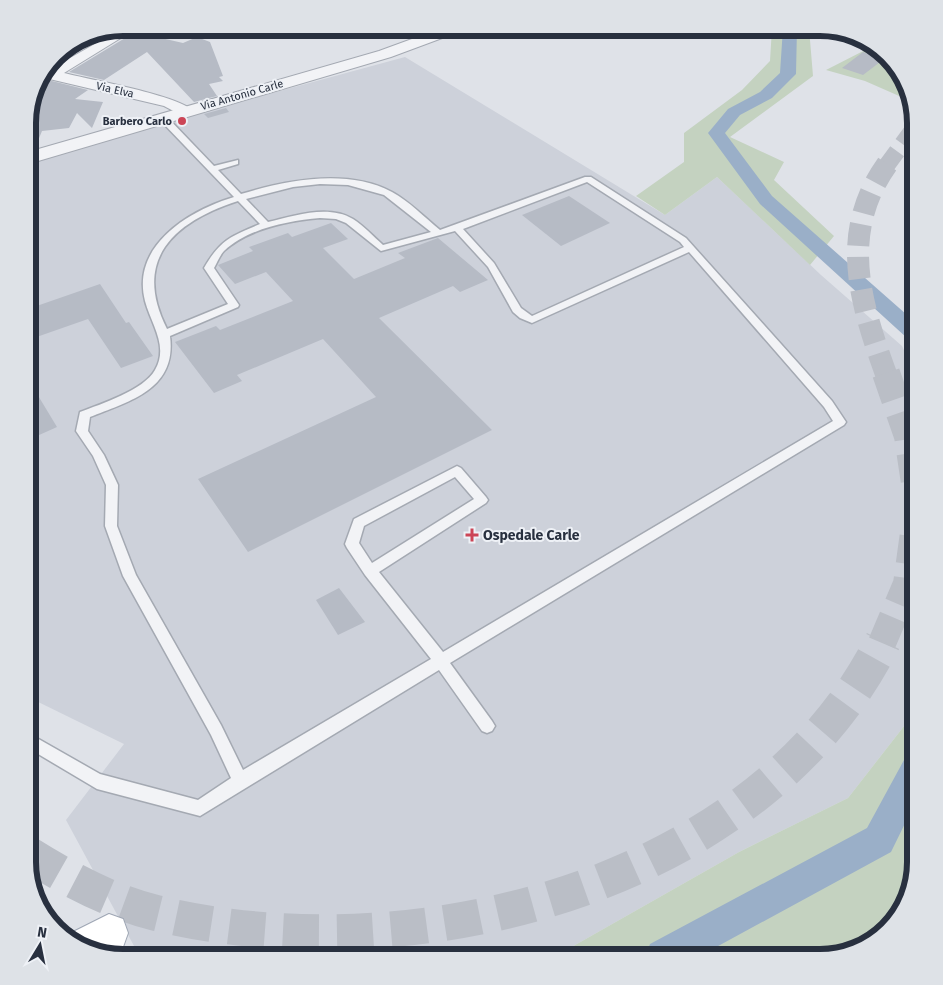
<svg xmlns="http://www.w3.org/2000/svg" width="943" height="985" font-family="'Fira Sans',sans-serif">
<rect width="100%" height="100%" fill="#dfe2e8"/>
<path fill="#cdd1da" d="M405 57 665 215 717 177 821 275 902 346 915 373V712L848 798 739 852 554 957H140L66 820 124 744 28 697V164L225 106Z"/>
<g fill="#c4d2c0">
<path d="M772 28H809L813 76 730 137 784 162 774 180 834 236 810 265 717 177 665 215 636 196 684 162V133L742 90 770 61Z"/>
<path d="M873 46 892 60 906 99 865 81 826 70Z"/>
<path d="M915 712V862L906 904 883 934 820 957H554L739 852 848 798Z"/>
</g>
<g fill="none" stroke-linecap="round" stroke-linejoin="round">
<g fill="#9aafc8" fill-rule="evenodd">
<path d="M783 28H797L796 74 772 98 740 115 725 133 772 196 915 322V340L907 338 760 204 708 133 728 109 760 92 780 73Z"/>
<path d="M915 756V803L891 852 698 957H645L650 944 867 828 904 760Z"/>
</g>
</g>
<g fill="#b6bbc5">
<path d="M114 31 49 68H48L60 51Z"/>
<path d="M135 32 183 43 197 37 210 42 223 76 219 77 223 81 209 84 217 96 194 102 147 52 104 80 69 72Z"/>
<path d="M863 52 884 59 863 75 842 68Z"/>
<path d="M40 78 88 90 75 99 103 102 92 128 77 113 69 128 42 131 35 148 28 150V117Z"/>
<path d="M226 108 229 112 208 118 204 114Z"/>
<path d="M569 196 610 223 561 246 522 215Z"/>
<path d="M331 223 348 239 323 248 354 279 405 258 398 253 438 238 488 280 460 292 453 286 379 318 492 430 248 552 198 479 376 397 323 339 237 375 242 381 214 393 175 342 216 326 220 330 293 301 266 272 235 284 218 265 253 251 249 247 288 233 292 237Z"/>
<path d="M100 284 126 323 129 322 153 356 121 368 88 319 28 340V309Z"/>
<path d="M28 379 57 427 28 440Z"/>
<path d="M339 588 365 622 338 635 316 600Z"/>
</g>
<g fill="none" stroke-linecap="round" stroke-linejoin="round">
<path stroke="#babec6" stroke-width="17" stroke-dasharray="17 9" stroke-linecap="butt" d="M887 165 915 127"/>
<path stroke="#babec6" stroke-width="22" stroke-dasharray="22 11" stroke-linecap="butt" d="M886 374C860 302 838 232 888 163"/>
<g stroke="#babec6" stroke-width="28" stroke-dasharray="28 14" stroke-linecap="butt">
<path d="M886 373 908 436 915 483"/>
<path d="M882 643 907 584 915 526"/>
</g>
<path stroke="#babec6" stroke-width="36" stroke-dasharray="36 18" stroke-linecap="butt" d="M28 854C68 879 111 902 156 913 409 975 759 889 883 641"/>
<defs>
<path id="service" d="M160 116H166L214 166 238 160V164L218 170 241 194C287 180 347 168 392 192 409 201 424 217 440 230L585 177H591L686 238 832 401 846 422 844 425 450 663 492 721 495 726 492 731 487 733 482 731 439 670 200 816 97 789 28 748V733L100 774 198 800 231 778 211 735 123 576 105 526 106 485 93 456 76 431 80 412C101 404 144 390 155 370 169 346 151 324 145 301 131 246 188 211 234 197L160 120ZM587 182 680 242 684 247 532 316 521 308 494 263 463 229ZM320 184 348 185 384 195 431 232 383 245C373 236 364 226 353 219 328 204 294 216 268 222L246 199 293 187ZM238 201 260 224C231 236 220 240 204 268L228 304 167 329C132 260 173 222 238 201ZM320 218 336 219 346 223 381 251 455 231 488 267 513 312 520 318 532 323 689 252 824 407 833 421 443 652 379 572 486 503 488 500 486 497 461 468 457 466 354 519 345 544 347 548 365 575 431 659 243 770 221 725 136 575 117 526 118 485 104 455 88 431 90 417C130 401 177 389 170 336L238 307 239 305 214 268C217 263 220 255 224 251 249 228 288 221 320 218ZM455 477 474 499 372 563 359 543 364 526Z"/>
<path id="minor" d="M123 28H137L64 73C87 79 183 96 194 112L191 115H181L164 106 41 77 46 69 49 70Z"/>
<path id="tertiary" d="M442 28H463L461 31 391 57 28 164V152L379 51Z"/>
<path id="primary" d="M109 914 123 919 128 933 123 947 108 954 81 948 65 936Z"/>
</defs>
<use href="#service" stroke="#a4a9b2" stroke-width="3"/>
<use href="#minor" stroke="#a4a9b2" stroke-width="2"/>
<use href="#tertiary" stroke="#a4a9b2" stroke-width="2"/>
<use href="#primary" stroke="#9ea6b4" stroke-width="2"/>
<use href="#service" fill="#f2f3f6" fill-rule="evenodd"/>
<use href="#minor" fill="#f2f3f6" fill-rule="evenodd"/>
<use href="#tertiary" fill="#f2f3f6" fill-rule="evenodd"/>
<use href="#primary" fill="#fff" fill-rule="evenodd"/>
</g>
<g fill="#cc4556" stroke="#eef1f6" stroke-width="2">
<circle cx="182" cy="121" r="5"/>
<path d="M469.5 527.5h5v5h5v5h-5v5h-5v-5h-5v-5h5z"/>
</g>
<g text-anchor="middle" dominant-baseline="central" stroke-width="4" stroke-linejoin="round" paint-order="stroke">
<g font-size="11" fill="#28303f" stroke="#eef1f6">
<text transform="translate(115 90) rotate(13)">Via Elva</text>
<text transform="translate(242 95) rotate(-16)">Via Antonio Carle</text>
</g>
<g font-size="11" font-weight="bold" fill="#28303f" stroke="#eef1f6" text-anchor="end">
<text x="172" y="121">Barbero Carlo</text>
</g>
<g font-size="14" font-weight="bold" fill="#28303f" stroke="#eef1f6" text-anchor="start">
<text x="483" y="535">Ospedale Carle</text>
</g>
</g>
<path d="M0 0H943V985H0ZM123 36H820A87 87 0 0 1 907 123V862A87 87 0 0 1 820 949H123A87 87 0 0 1 36 862V123A87 87 0 0 1 123 36Z" fill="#dee2e7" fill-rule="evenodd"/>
<path fill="none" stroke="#28303f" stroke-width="6" d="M123 36H820A87 87 0 0 1 907 123V862A87 87 0 0 1 820 949H123A87 87 0 0 1 36 862V123A87 87 0 0 1 123 36Z"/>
<g transform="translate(40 945) rotate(10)" stroke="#eef1f6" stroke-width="4" paint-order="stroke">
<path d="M0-4L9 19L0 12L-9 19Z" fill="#28303f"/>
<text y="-8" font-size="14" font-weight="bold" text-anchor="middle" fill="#28303f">N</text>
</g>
</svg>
